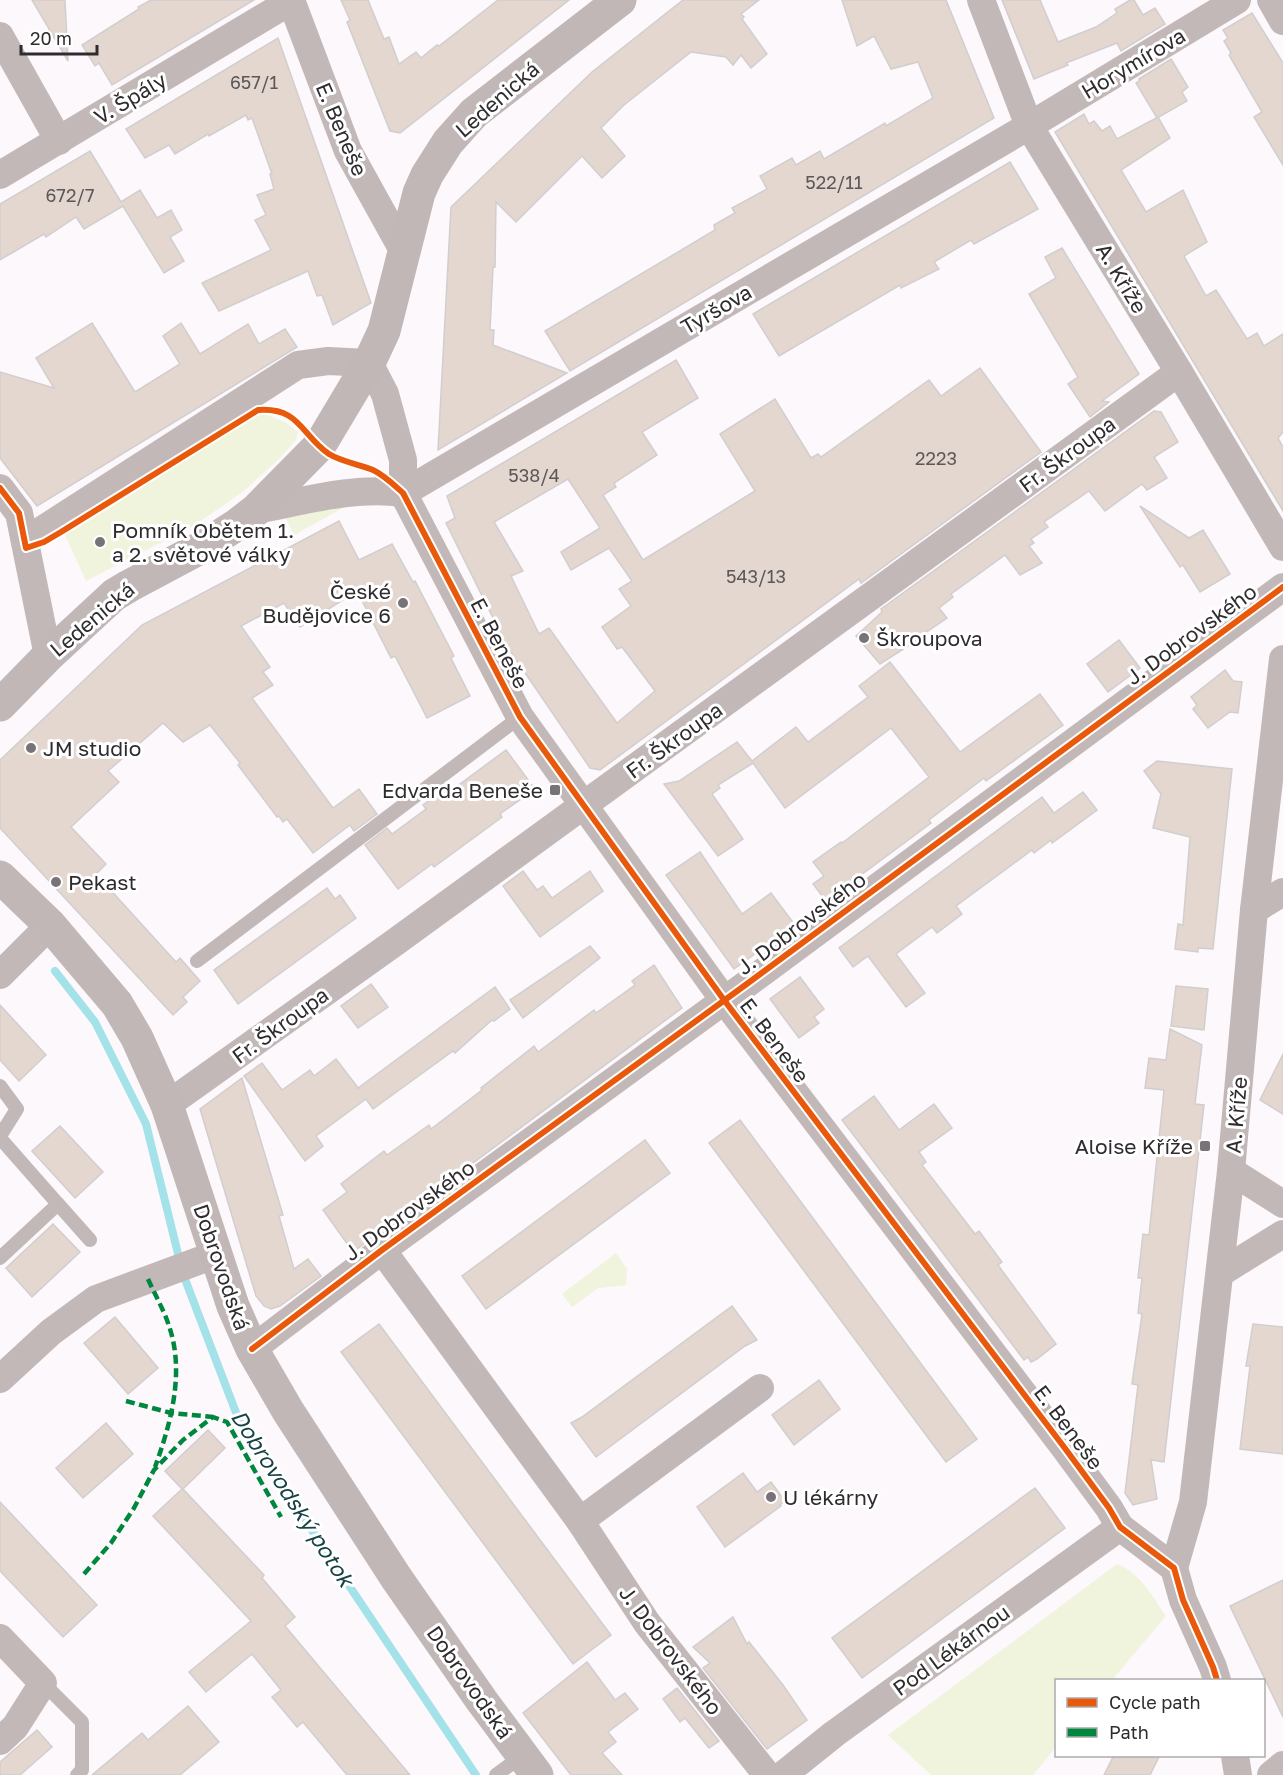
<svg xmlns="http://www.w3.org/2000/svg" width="1283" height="1775" font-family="'Golos Text',sans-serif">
<rect width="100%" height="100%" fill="#fcf8fc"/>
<g fill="#f1f4dc">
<path d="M262 413 285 422 298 432 296 440 280 458 244 491 195 525 86 581 64 533 156 479 257 414Z"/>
<path d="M350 504 294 535 285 516Z"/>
<path d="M616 1253 627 1269 626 1285 598 1288 572 1307 562 1294Z"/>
<path d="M1117 1564C1141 1574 1152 1596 1166 1616L1112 1680H1056V1747L1033 1775H931L888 1735Z"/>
</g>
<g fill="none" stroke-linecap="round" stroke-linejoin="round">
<path stroke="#a2e2e8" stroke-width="8" d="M55 971 95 1022 146 1124 183 1274 240 1423 476 1775"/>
</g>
<g fill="#e3d7cf" stroke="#d2cecf" stroke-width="1.5" fill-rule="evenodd">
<path d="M32 0H65L68 61Z"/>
<path d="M151 0H254L112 85 99 63 95 66 82 45 139 9 138 7Z"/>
<path d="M341 0H368L384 39 389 37 399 64 416 52 421 58 437 45 439 46 498 0H569L400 133 390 131 347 22 350 20Z"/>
<path d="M683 0H759L741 14 744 17 742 19 767 54 751 68 741 55 733 65 726 57 691 52 624 105 601 128 625 156 602 178 582 156 516 222 496 202 495 267H493L490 330H494L493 345 567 373 438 450 451 207 592 72Z"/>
<path d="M842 0H946L994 118 570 371 545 331 715 230 714 225 735 213 732 208 767 189 760 176 792 158 796 165 820 151 824 159 885 123 886 126 933 98 918 62 891 69 874 36 857 46Z"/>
<path d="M1002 0H1040L1058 42 1096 27 1117 13 1115 9 1130 0H1134L1143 15 1155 8 1165 24 1121 51 1117 43 1066 63 1068 65 1034 79Z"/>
<path d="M1252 13 1283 63V165L1254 117 1262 112 1229 55 1231 53 1224 41 1228 38 1223 30Z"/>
<path d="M278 38 371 303 333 325 322 295 317 296 308 271 219 311 202 283 271 250 255 220 266 215 257 195 274 189 270 174H272L252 118 248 120 246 115 209 136 208 134 175 154 169 145 145 158 126 129Z"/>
<path d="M1171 59 1188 87 1182 92 1187 101 1157 118 1136 83 1140 80 1139 79Z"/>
<path d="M1084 114 1089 124 1094 121 1102 131 1110 126 1117 139 1158 117 1170 138 1121 170 1146 212 1183 190 1207 242 1184 256 1206 296 1216 290 1247 339 1257 333 1264 346 1283 334V432L1278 438 1283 447V511L1055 132Z"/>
<path d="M90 151 121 202 140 190 157 218 171 210 182 230 170 237 184 261 164 273 123 206 84 229 76 217 46 237 44 234 0 260V204Z"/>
<path d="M1010 162 1038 209 974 244 971 240 934 262 939 269 901 288 900 285 779 356 753 314Z"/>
<path d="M1062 248 1139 374 1102 401 1109 402 1090 417 1068 384 1078 377 1029 294 1056 278 1045 257Z"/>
<path d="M92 323 135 392 180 364 163 336 181 323 200 354 248 324 259 344 285 329 297 347 37 506 0 458V372L54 388 36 358Z"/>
<path d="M676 360 698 398 642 432 657 455 614 483 616 487 603 495 643 560 755 491 720 434 775 399 811 458 818 454 821 457 929 380 941 396 980 368 1041 452 861 583 859 579 600 770 590 768 508 648 446 523 455 518 447 496ZM568 479 600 528 561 552 571 570 609 548 632 581 619 589 631 606 602 627 617 649 622 647 655 691 617 723 549 628 539 634 511 576 523 571 494 522Z"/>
<path d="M1154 411 1161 412 1178 442 1154 457 1167 478 1147 490 1142 484 1105 511 1089 491 1044 522 1048 527 1031 539 1034 543 1029 546 1042 563 1020 575 1005 555 951 594 953 597 939 608 947 618 918 638 919 639 880 664 856 636 882 612 881 609Z"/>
<path d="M1140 506 1189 538 1203 530 1230 574 1200 592 1183 565 1180 567Z"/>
<path d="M339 521 359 560 392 544 413 582 415 581 454 656 451 658 470 696 427 718 395 656 391 658 357 591 300 627 284 603 241 626 270 667 263 672 273 685 252 698 333 808 359 789 377 814 354 831 350 825 313 853 287 819 283 822 279 816 277 817 238 765 240 763 210 725 183 742 163 723 108 771 119 782 71 827 106 864 96 874 176 962 180 958 200 981 183 997 187 1002 173 1015 0 828V760L142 625Z"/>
<path d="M1119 640 1140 668 1108 692 1087 664Z"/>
<path d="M890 662 960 752 1040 694 1063 725 986 781 984 778 929 820 931 823 826 901 813 884 824 876 813 862 841 842 842 843 929 777 891 728 785 808 753 763 718 785 720 788 712 794 743 839 718 856 664 784 679 781 737 742 752 761 796 727 808 742 868 697 859 686Z"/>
<path d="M1225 670 1233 681 1242 682 1238 713 1230 712 1208 728 1193 709 1197 705 1191 697Z"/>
<path d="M506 750 535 789 500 814 502 817 434 867 432 864 398 889 365 845 387 828 392 834 426 809 423 805 446 788 449 792Z"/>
<path d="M1157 761 1232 769 1213 949 1198 948V952L1175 949 1178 924 1183 925 1190 837 1153 828 1161 794 1144 771Z"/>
<path d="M1083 792 1097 810 1052 843 1051 840 1034 853 1032 850 956 906 962 914 937 933 932 927 896 954 925 993 906 1007 868 956 853 967 839 948 1042 797 1054 813Z"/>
<path d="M700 852 742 914 771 893 795 925 734 969 666 875Z"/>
<path d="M523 871 537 890 543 886 552 898 590 871 603 891 540 937 503 886Z"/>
<path d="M327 888 335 899 340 895 356 918 238 1004 214 970Z"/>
<path d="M590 946 600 958 523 1018 510 1000Z"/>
<path d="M654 965 682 1008 353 1252 323 1210 347 1192 341 1184 384 1151 387 1155 429 1125 431 1129 482 1090 481 1088 534 1046 538 1052 594 1010 596 1013 635 985 632 981Z"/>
<path d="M800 977 824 1009 814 1017 819 1023 799 1038 770 999Z"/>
<path d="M371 984 388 1007 358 1028 341 1006Z"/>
<path d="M1176 986 1208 989 1204 1030 1171 1026Z"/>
<path d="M495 987 510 1009 494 1021 492 1020 455 1053 453 1051 373 1109 366 1099 316 1136 323 1146 305 1161 244 1076 262 1063 282 1090 310 1070 314 1076 336 1059 359 1089 358 1088Z"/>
<path d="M0 1005 46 1055 19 1081 0 1060Z"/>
<path d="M1170 1029 1202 1045 1195 1104 1204 1105 1164 1462 1151 1460 1157 1499 1133 1505 1125 1493 1138 1385 1132 1384 1142 1314 1138 1313 1142 1278H1138L1143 1234 1149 1235 1164 1090 1145 1088 1149 1058 1166 1060Z"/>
<path d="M1283 1054V1114L1260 1100Z"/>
<path d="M242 1078 283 1215 279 1216 294 1269 308 1259 321 1276 280 1306 271 1309 264 1306 256 1296 200 1109Z"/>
<path d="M874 1096 899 1130 934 1104 952 1128 919 1152 926 1162 922 1165 975 1234 979 1231 1002 1262 998 1265 1056 1344 1037 1359 1031 1362 1028 1357 1024 1360 842 1120Z"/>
<path d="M740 1120 977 1439 946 1462 709 1143Z"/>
<path d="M60 1126 103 1172 75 1198 32 1151Z"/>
<path d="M645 1140 670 1173 486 1309 462 1276Z"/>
<path d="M53 1224 80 1252 32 1297 6 1268Z"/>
<path d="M732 1306 757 1340 745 1346 596 1457 571 1423 582 1417Z"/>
<path d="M115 1317 158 1368 128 1394 84 1343Z"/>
<path d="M379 1324 611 1635 573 1664 341 1352Z"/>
<path d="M1253 1324 1283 1327V1454L1240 1449 1250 1366H1246Z"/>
<path d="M819 1380 840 1409 794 1445 772 1415Z"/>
<path d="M106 1423 133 1454 83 1498 56 1468Z"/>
<path d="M208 1430 225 1448 183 1489 264 1575 262 1578 295 1617 285 1626 410 1775H347L303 1722 297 1727 272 1697 281 1690 252 1654 206 1692 189 1672 251 1621 153 1516 182 1489 165 1471Z"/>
<path d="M743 1473 757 1492 771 1482 785 1501 780 1505 781 1506 725 1547 697 1507Z"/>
<path d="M1035 1488 1065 1528 862 1678 832 1638Z"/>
<path d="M0 1502 97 1605 63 1637 0 1571Z"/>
<path d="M1283 1580V1717L1230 1606Z"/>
<path d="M733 1617 747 1644 749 1642 783 1685 807 1720 767 1749 703 1668 710 1663 693 1647Z"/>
<path d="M587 1662 615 1700 625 1693 638 1709 608 1732 616 1742 602 1753 622 1775H571L523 1713Z"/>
<path d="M677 1688 719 1741 709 1748 685 1718 680 1722 663 1699Z"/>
<path d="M188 1706 219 1742 180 1775H92L142 1733 148 1740Z"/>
<path d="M37 1730 52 1747 20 1775H0V1762Z"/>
<path d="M1114 1755H1160L1150 1775H1104Z"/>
</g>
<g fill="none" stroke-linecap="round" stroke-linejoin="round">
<g stroke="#c2b8b7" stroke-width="14">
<path d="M197 961 520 717"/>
<path d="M0 1086 17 1109 0 1136"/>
<path d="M0 1138 58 1204 0 1258"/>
<path d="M58 1204 90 1240"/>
<path d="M43 1683 82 1722V1770L77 1775"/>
<path d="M496 1775 522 1756"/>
</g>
<g stroke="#c2b8b7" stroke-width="28">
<path d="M291 0 348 151 404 252"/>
<path d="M981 0 1029 126 1179 372 1283 547"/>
<path d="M1271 0 1283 21"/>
<path d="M0 36 59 141"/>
<path d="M0 175 291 1"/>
<path d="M0 488 19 513 48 656"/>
<path d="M403 493 1029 126 1237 0"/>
<path d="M256 510C304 501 354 486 403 493"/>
<path d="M25 541 298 365 328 361 369 363 385 394 403 460V493L520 717 724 1000 1064 1447 1109 1508 1120 1527 1174 1568"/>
<path d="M1254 910 1283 892"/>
<path d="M0 975 50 925"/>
<path d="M167 1105 394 943 1179 372"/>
<path d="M1231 1171 1283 1204"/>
<path d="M382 1250 580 1521 647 1623 767 1775"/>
<path d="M1220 1273 1283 1234"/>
<path d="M252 1349 382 1250 744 986 1283 587"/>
<path d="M0 1379 51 1332 96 1299 217 1254"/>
<path d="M580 1521 760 1388"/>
<path d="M1174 1568 1193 1502 1231 1171 1254 910 1283 659"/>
<path d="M1174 1568 1183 1600 1213 1667 1217 1680"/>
<path d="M0 1638 43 1683 15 1727 0 1741"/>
<path d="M1235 1756 1238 1775"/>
<path d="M783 1775 834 1734 1120 1527"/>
<path d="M1271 1775 1283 1765"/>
</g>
<g stroke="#c1b7b6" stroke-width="33">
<path d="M0 705 48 656 114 595 129 586 204 546 238 524 256 510 320 445 369 363 384 331 419 193 427 175 448 142 474 113 620 0"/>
<path d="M0 877 50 925 117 1004 137 1038 167 1105 233 1306 252 1349 288 1411 397 1579 482 1701 537 1775"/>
</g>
<g stroke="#00873e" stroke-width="4.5" stroke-dasharray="9 4.5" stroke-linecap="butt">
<path d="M148 1279C155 1295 164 1310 169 1326 185 1372 171 1423 155 1467"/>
<path d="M126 1401 171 1413 213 1417"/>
<path d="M84 1574 111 1543 134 1508 154 1470 183 1440 213 1417 227 1422 281 1517"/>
</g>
<defs>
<g id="cycleway">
<path d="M0 488 19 513 26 548 44 542 61 532 258 410C300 407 301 435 329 454 342 462 359 464 373 470 384 475 394 485 403 493L520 717 724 1000 1064 1447 1109 1508 1120 1527 1174 1568 1183 1600 1213 1667 1217 1680"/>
<path d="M252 1349 382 1250 744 986 1283 587"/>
</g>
</defs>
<use href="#cycleway" stroke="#fff" stroke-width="10"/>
<use href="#cycleway" stroke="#e8590c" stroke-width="6"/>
</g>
<g fill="#777377" stroke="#fff" stroke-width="2">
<circle cx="100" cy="542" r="6"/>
<circle cx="403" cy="603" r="6"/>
<circle cx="864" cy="638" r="6"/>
<circle cx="31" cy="748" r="6"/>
<rect x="549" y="784" width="12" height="12" rx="3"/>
<circle cx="56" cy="882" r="6"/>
<rect x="1199" y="1140" width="12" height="12" rx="3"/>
<circle cx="771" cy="1497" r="6"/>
</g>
<g text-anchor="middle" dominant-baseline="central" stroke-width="6" stroke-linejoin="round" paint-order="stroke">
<g font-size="18" fill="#5c5758">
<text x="254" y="82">657/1</text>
<text x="834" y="182">522/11</text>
<text x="70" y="195">672/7</text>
<text x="936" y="458">2223</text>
<text x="534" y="475">538/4</text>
<text x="756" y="576">543/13</text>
</g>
<g font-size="21" fill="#2f2c30" stroke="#fff">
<text transform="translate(1133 63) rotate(-31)">Horymírova</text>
<text transform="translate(130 98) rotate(-31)">V. Špály</text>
<text transform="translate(497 99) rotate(-41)">Ledenická</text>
<text transform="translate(342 129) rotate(67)">E. Beneše</text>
<text transform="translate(1122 278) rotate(59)">A. Kříže</text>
<text transform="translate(716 309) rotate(-30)">Tyršova</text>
<text transform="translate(1067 454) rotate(-36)">Fr. Škroupa</text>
<text transform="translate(92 619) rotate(-40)">Ledenická</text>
<text transform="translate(1191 634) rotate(-36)">J. Dobrovského</text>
<text transform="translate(500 643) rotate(62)">E. Beneše</text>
<text transform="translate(674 740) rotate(-36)">Fr. Škroupa</text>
<text transform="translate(801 923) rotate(-37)">J. Dobrovského</text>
<text transform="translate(280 1025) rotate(-36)">Fr. Škroupa</text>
<text transform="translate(775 1040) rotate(53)">E. Beneše</text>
<text transform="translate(1236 1115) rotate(-85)">A. Kříže</text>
<text transform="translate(409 1210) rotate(-36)">J. Dobrovského</text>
<text transform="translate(222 1267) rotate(71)">Dobrovodská</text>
<text transform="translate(1069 1427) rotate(53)">E. Beneše</text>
<text transform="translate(671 1650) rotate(53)">J. Dobrovského</text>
<text transform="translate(951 1650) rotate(-36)">Pod Lékárnou</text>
<text transform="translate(470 1682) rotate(55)">Dobrovodská</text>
</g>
<g font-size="21" fill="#2f2c30" stroke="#fff" text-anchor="start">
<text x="112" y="530">Pomník Obětem 1.<tspan x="112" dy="24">a 2. světové války</tspan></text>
<text x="391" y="591" text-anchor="end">České<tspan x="391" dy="24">Budějovice 6</tspan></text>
<text x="876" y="638">Škroupova</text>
<text x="43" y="748">JM studio</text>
<text x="543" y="790" text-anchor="end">Edvarda Beneše</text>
<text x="68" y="882">Pekast</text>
<text x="1193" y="1146" text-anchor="end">Aloise Kříže</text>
<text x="783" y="1497">U lékárny</text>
</g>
<g font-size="22" font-style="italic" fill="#174346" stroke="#fff">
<text transform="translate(293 1498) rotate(57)">Dobrovodský potok</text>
</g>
</g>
<rect x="1055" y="1679" width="210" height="78" fill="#ffffff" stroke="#acabac" stroke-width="1.5"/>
<rect x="1067" y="1698" width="30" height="9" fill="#e8590c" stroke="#acabac" stroke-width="1.5"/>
<text x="1109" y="1709" font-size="18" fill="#2f2c30">Cycle path</text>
<rect x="1067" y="1728" width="30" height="9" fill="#00873e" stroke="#acabac" stroke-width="1.5"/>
<text x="1109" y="1739" font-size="18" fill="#2f2c30">Path</text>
<path d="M21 45v9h76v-9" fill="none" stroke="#2f2c30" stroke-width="3"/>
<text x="30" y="45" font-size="18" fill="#2f2c30" stroke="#ffffff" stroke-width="4.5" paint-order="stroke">20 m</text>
</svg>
